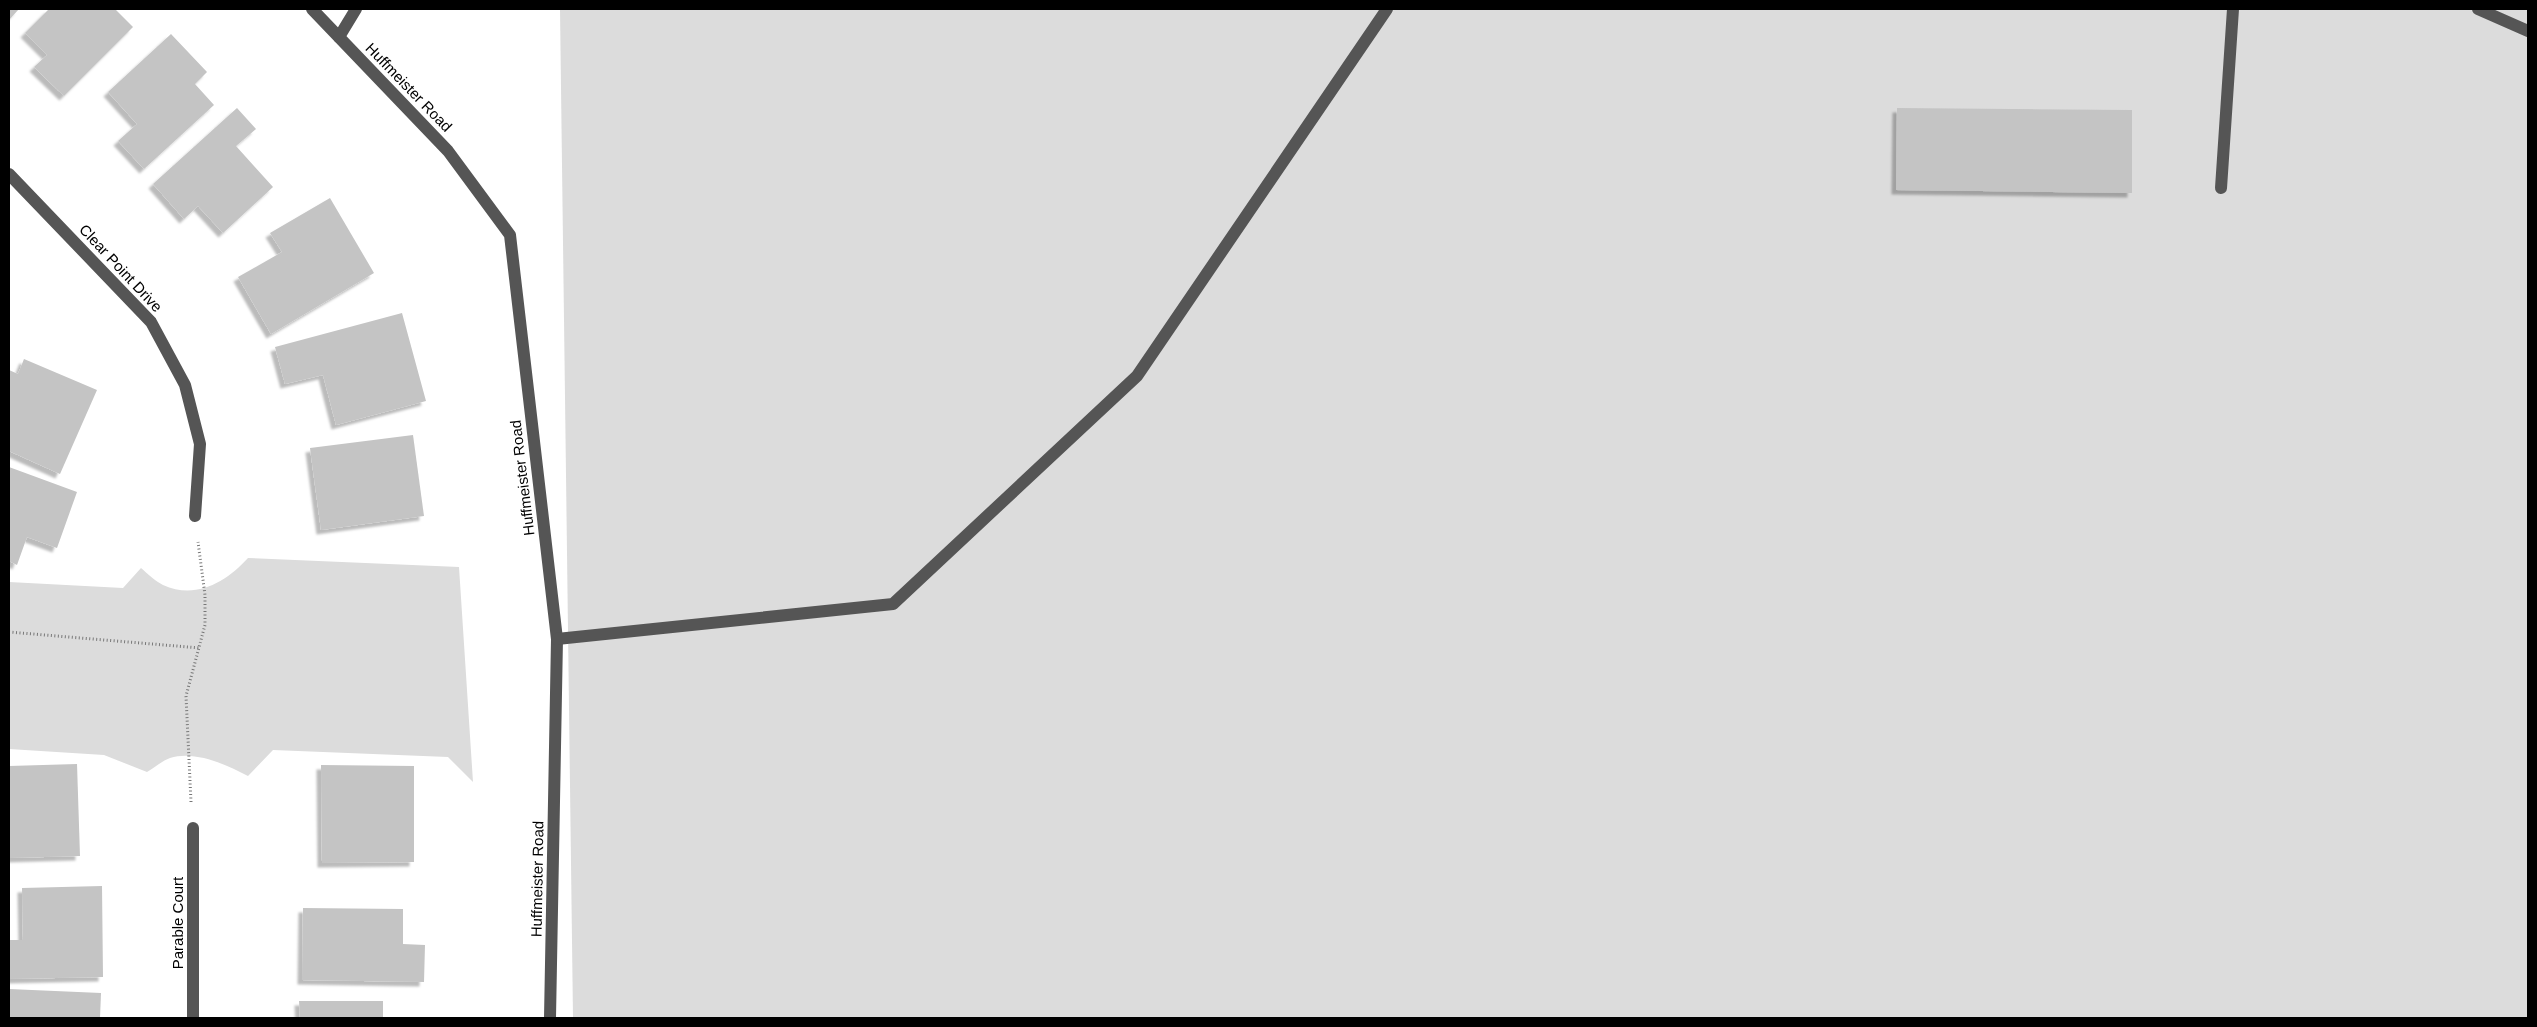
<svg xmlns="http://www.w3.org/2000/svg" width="2537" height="1027" font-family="Helvetica,sans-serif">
<defs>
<filter id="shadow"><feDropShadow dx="-4.5" dy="4.5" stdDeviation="1" flood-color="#0004"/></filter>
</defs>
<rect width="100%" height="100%" fill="#fff"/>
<g fill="#dcdcdc">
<path d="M560 9H2528V1018H573Z"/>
<path d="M248 558 459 567 473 782 448 757 273 750 248 776C227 765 195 750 170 758 162 761 154 768 147 772L104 755 9 749V582L123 588 141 568C148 574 155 581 163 585 196 600 226 582 248 558Z"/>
</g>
<g fill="#c4c4c4" filter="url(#shadow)">
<path d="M9 9H19L9 20Z"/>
<path d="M49 9H115L133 27 64 96 34 67 47 55 25 33Z"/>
<path d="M171 34 207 72 195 84 214 105 144 169 118 141 137 124 108 92Z"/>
<path d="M237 108 256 129 236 146 273 187 223 233 198 206 184 219 153 184Z"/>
<path d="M1897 108 2132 110V193L1896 190Z"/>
<path d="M330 198 374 273 271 334 238 277 282 252 270 233Z"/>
<path d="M402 313 426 401 336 425 323 375 285 384 275 347Z"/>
<path d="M24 359 97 390 60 474 9 451V370L18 374Z"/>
<path d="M413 435 424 516 321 530 310 448Z"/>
<path d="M9 467 77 492 57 548 27 537 17 565 9 561Z"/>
<path d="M77 764 80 856 9 858V766Z"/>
<path d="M321 765 414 766V862L322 863Z"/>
<path d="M102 886 103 977 9 979V940H23L22 888Z"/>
<path d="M303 908 403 909V944L425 945 424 982 302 980Z"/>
<path d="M9 989 101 993 100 1018H9Z"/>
<path d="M299 1001H383V1018H300Z"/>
</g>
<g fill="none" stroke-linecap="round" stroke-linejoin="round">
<g stroke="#777" stroke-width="3" stroke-dasharray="1 2.5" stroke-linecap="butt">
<path d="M9 632 200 648"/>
<path d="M191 802 186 696 205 625V595L198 542"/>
</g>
<g stroke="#555" stroke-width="12">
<path d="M312 9 448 151 510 235 557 639 550 1018"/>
<path d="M2478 9 2528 31"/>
<path d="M339 37 356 9"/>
<path d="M9 174 151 322 185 385 200 444 195 516"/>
<path d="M2221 188 2233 9"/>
<path d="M557 639 893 604 1137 376 1387 9"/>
<path d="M193 1018V828"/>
</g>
</g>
<g text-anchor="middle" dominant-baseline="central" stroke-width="4" stroke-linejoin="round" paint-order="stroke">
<g font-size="15" fill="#000" stroke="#fff">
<text transform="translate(409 87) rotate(46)">Huffmeister Road</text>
<text transform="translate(121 268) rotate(47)">Clear Point Drive</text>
<text transform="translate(522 478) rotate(-97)">Huffmeister Road</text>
<text transform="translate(537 879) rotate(-89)">Huffmeister Road</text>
<text transform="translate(177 923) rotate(-90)">Parable Court</text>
</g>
</g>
<rect width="2537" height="1027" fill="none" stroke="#000000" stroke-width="20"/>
</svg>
